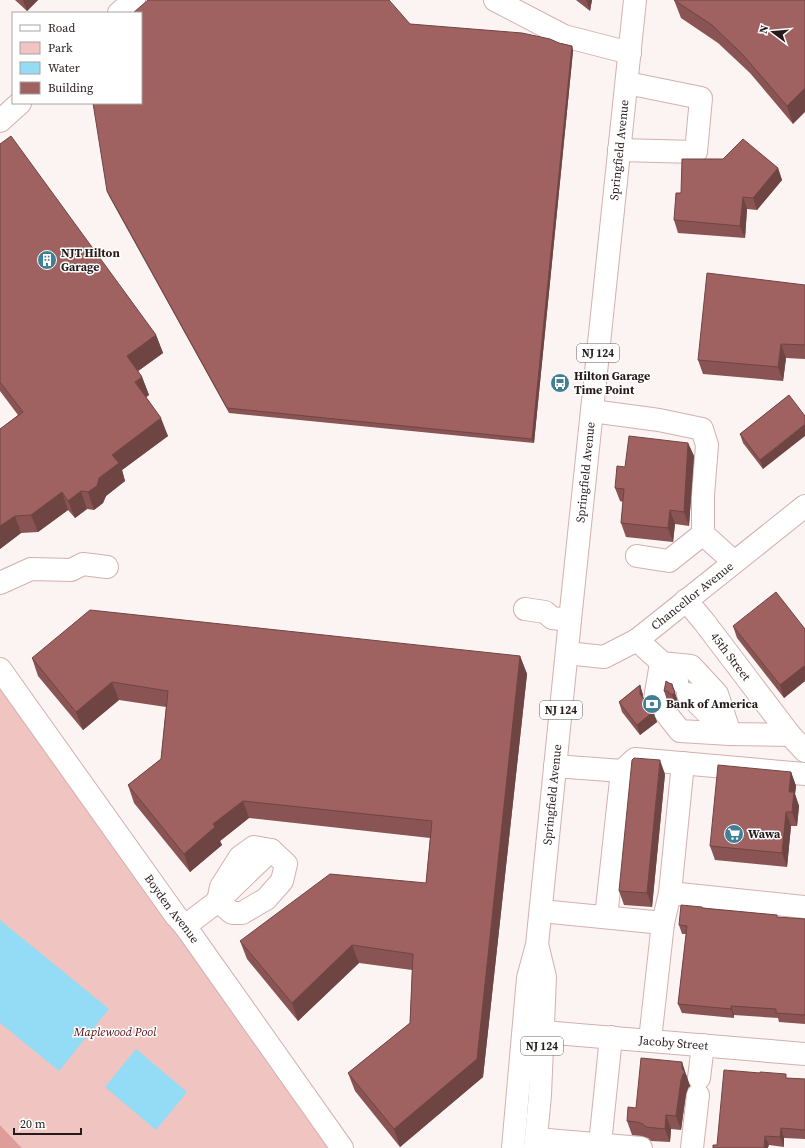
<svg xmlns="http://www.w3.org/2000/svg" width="805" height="1148" font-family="'Source Serif 4',serif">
<rect width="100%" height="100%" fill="#fbf4f3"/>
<path fill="#efc4c1" d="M0 682 344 1148H22L0 1125Z"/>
<path fill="#df9d9a" d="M0 1125 22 1148H0Z"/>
<g fill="#94dcf5">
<path d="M0 920 109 1009 59 1071 0 1023Z"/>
<path d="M136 1049 187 1092 156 1130 105 1087Z"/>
</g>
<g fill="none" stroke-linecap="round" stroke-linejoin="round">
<defs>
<g id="minor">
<path d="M495 0 564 36 630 53"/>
<path d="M119 13 134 0"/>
<path d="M0 121 20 103"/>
<path d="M619 150 696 152 701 98 627 83"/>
<path d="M592 411 659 420 702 429 707 445 703 495V534"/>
<path d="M637 556 669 561 703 534 734 562"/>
<path d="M0 583 31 569 71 570 83 564 107 567"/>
<path id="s1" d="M686 600 705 623 790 735 805 751"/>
<path d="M525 609 545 612 552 618 570 620"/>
<path d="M637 640 659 660 677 681"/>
<path d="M661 663 691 666 717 694 730 734"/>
<path id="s2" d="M0 669 176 916 185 926 342 1148"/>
<path d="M688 694 727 732"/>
<path d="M655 699 661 663"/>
<path d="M665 712 680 731 730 734 790 735"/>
<path d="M555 766 622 771"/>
<path d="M254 847 271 850 286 864 282 881 266 899 242 913H232L218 901 221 887 240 857Z"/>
<path d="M670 893 805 907"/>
<path d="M541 911 663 923"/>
<path d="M606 917 622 771 635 759 805 774"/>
<path d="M185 926 218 901 271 850"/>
<path id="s3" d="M543 1032 805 1054"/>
<path d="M650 1040 663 923 670 893 683 763"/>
<path d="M699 1078 703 1045"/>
<path d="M536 1139 641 1148"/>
<path d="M600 1144 611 1037"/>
<path d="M692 1148 698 1095"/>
</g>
<g id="major">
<path id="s4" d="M567 653 604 657 637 640 805 506"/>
<path id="s5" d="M513 1148 528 978 537 945 570 620 635 0"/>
<path d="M535 1148 540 1095 545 977 538 948"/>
</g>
</defs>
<use href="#minor" stroke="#d3b0ae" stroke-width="24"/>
<use href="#major" stroke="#d3b0ae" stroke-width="24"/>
<use href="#minor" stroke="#fff" stroke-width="22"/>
<use href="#major" stroke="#fff" stroke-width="22"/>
</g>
<g fill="#895453">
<path d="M15 0H38L27 11Z"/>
<path d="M576 0H592L590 11Z"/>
<path d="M674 0H805L793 124 750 73 718 43 681 18Z"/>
<path d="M410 24 559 43 572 46 573 51 534 443 229 413 109 196 107 191Z"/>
<path d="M0 144 156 335 163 353 138 371 142 377 149 395 146 397 168 436 122 470 125 481 106 496 103 503 94 510 87 509 75 518 68 510 38 532 21 533 0 549V429L18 415 0 391Z"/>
<path d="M778 168 782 180 757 210 747 209 745 238 678 233 674 220 681 193Z"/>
<path d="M805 285V359L786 358 783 381 703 374 698 360Z"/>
<path d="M789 395 763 469 743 443 740 434Z"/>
<path d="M688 443 694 456 689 526 675 524 673 542 626 537 621 523 623 502 620 501 615 488 625 467Z"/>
<path d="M733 626 805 629V681L784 698 737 638Z"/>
<path d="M520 656 527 674 483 1077 400 1147 355 1091 348 1073 410 1023 412 970 359 963 298 1021 247 959 240 941 426 883 430 838 249 818 220 841 222 845 190 872 134 803 128 785 161 759 166 707 119 700 83 730 38 676 32 658Z"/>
<path d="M669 683 672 684 678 702 675 704 670 701 667 700 664 691Z"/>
<path d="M640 685 643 695V698L653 711 657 722 640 735 622 712 619 702Z"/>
<path d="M791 772 796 786 795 794 799 806 797 826H791L787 867 715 860 710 846Z"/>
<path d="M665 774 652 907 624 905 619 891Z"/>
<path d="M703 908 777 917 805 919V1024L779 1022 778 1018 734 1015V1018L682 1013 678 1004 686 934H682L679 925Z"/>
<path d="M687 1075V1078L690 1086 688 1088 686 1094 681 1130 671 1129 670 1142 651 1141 648 1138 642 1136 632 1135 627 1121 636 1108Z"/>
<path d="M787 1078 805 1079V1139L784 1138V1147L769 1145H717Z"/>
</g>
<g fill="#6f4543">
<path d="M23 0H38L27 11Z"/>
<path d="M586 0H592L590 11Z"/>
<path d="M572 46 573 51 534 443 532 439Z"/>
<path d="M805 88V112L793 124 787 106Z"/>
<path d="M778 168 782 180 757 210 753 198Z"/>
<path d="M743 197 747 209 745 238 740 226Z"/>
<path d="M156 335 163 353 134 374 127 356Z"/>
<path d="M781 344 786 358 783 381 778 367Z"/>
<path d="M142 377 149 395 142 400 135 382Z"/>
<path d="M161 418 168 436 122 470 125 481 106 496 103 503 94 510 88 492 99 478 112 455Z"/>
<path d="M805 424V436L763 469 760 460Z"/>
<path d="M688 443 694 456 689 526 684 512Z"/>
<path d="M81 491 87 509 75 518 68 501Z"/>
<path d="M62 492 68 510 38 532 31 515Z"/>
<path d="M670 510 675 524 673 542 668 528Z"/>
<path d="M15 516 21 533 0 549V526Z"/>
<path d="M520 656 527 674 483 1077 400 1147 394 1129Z"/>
<path d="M804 666 805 669V681L784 698 780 685Z"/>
<path d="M112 682 119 700 83 730 76 712Z"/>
<path d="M672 684 678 702 675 704 672 695 673 688Z"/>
<path d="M640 685 643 695V704L640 694Z"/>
<path d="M649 702 657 722 640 735 637 725 649 705Z"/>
<path d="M660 760 665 774 652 907 647 893Z"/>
<path d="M791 772 796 786 795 794 799 806 797 826 792 812 789 792Z"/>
<path d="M243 801 249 818 220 841 222 845 190 872 184 854 213 824Z"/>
<path d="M786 812 791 826 787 867 782 853Z"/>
<path d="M352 945 359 963 298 1021 292 1003Z"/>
<path d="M731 1006 734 1015V1018L731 1009Z"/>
<path d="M682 1062 690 1086 688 1088 686 1094 681 1130 676 1116 682 1069Z"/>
<path d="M666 1115 671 1129 670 1142 665 1129Z"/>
<path d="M781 1128 784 1138V1147L780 1137Z"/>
<path d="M765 1136 769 1145 768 1148H764Z"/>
</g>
<g fill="#9f6260" stroke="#6f4543">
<path d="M148 0H389L410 24 522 33 550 39 559 43 572 46 532 439 227 408 107 191 93 103H141V13H133Z"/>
<path d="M674 0H805V88L787 106 743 55 712 25Z"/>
<path d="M11 136 156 335 127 356 142 377 135 382 161 418 112 455 119 463 99 478 97 486 88 492 81 491 68 501 62 492 31 515 15 516 0 526V429L23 412 0 382V144Z"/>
<path d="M743 139 778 168 753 198 743 197 740 226 674 220 676 193H681L682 159H723Z"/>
<path d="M707 273 805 285V345L781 344 778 367 698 360Z"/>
<path d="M789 395 805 416V424L760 460 740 434Z"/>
<path d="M629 436 688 443 684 512 670 510 668 528 621 523 624 489 615 488 617 466 625 467Z"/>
<path d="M776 592 805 629V668L804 666 780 685 733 626Z"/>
<path d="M90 610 520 656 477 1059 394 1129 348 1073 410 1023 413 954 352 945 292 1003 240 941 330 874 426 883 432 821 243 801 213 824 215 827 184 854 128 785 161 759 168 691 112 682 76 712 32 658Z"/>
<path d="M666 681 669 683 672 684 673 688 675 692 672 695 667 691H664Z"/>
<path d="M640 685V694L644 699 649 702V705L653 712 637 725 619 702Z"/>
<path d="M634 758 660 760 647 893 619 891 632 760Z"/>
<path d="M718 765 791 772 789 792H794L792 812H786L782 853 710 846Z"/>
<path d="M681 905 702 907V908L777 915V917L805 919V1015L776 1013V1009L731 1006V1009L678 1004 687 926 679 925Z"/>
<path d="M641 1058 682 1062V1069L685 1072 683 1074 681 1080 676 1116 666 1115 665 1129 646 1127 643 1124 637 1122 627 1121 628 1107 636 1108Z"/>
<path d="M724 1070 760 1073V1072L786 1074V1078L805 1079V1130L781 1128 780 1137 765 1136 764 1148H713V1145H717Z"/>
</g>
<defs>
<symbol id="building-disc" viewBox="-11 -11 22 22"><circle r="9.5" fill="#407f94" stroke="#fff"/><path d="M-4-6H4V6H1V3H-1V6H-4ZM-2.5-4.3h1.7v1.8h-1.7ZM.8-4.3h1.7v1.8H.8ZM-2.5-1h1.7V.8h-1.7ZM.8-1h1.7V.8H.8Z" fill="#fff"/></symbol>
<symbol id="bus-disc" viewBox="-11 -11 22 22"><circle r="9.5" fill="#407f94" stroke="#fff"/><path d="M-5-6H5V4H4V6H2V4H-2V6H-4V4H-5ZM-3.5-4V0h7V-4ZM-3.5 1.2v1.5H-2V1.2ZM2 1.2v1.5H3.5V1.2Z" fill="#fff"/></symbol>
<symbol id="bank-disc" viewBox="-11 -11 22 22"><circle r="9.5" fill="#407f94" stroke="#fff"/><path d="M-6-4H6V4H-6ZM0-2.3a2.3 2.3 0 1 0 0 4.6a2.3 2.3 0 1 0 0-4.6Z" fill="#fff"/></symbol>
<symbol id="supermarket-disc" viewBox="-11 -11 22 22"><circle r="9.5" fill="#407f94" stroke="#fff"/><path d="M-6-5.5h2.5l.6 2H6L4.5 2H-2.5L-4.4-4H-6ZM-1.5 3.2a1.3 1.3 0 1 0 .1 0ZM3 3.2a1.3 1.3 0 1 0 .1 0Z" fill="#fff"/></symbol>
</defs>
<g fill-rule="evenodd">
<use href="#building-disc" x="36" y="249" width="22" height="22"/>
<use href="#bus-disc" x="549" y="372" width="22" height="22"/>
<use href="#bank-disc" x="641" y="693" width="22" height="22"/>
<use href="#supermarket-disc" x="723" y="823" width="22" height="22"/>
</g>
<g text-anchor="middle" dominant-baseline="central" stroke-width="3" stroke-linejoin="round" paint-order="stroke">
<g fill="#fff" stroke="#685f5f" stroke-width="1">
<rect x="577" y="344" width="42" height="18" rx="3"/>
<rect x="540" y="701" width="42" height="18" rx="3"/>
<rect x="521" y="1037" width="42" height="18" rx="3"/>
</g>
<g font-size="11" font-weight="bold" fill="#271a1a">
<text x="598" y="353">NJ 124</text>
<text x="561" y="710">NJ 124</text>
<text x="542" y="1046">NJ 124</text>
</g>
<g font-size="12" fill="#271a1a" stroke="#fff">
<text stroke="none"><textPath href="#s5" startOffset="1004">Springfield Avenue</textPath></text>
<text stroke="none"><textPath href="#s5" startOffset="680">Springfield Avenue</textPath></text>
<text stroke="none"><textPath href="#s4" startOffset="145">Chancellor Avenue</textPath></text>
<text stroke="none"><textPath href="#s1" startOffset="72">45th Street</textPath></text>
<text stroke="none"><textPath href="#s5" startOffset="356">Springfield Avenue</textPath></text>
<text stroke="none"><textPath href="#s2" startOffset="295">Boyden Avenue</textPath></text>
<text stroke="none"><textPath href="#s3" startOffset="131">Jacoby Street</textPath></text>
</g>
<g font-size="12" font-weight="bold" fill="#271a1a" stroke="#fff" text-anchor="start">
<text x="61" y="253">NJT Hilton<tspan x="61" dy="14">Garage</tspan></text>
<text x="574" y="376">Hilton Garage<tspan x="574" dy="14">Time Point</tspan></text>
<text x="666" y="704">Bank of America</text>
<text x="748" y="834">Wawa</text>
</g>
<g font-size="12" font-style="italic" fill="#5c0e15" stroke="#fff">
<text x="115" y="1032">Maplewood Pool</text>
</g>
</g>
<rect x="12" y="12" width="130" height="92" fill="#ffffff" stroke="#a9a3a3"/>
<rect x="20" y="25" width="20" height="6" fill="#ffffff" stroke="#a9a3a3"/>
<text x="48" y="32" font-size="12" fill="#271a1a">Road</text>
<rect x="20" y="42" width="20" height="12" fill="#efc4c1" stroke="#a9a3a3"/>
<text x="48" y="52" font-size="12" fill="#271a1a">Park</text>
<rect x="20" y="62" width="20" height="12" fill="#94dcf5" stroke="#a9a3a3"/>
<text x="48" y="72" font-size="12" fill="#271a1a">Water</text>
<rect x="20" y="82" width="20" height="12" fill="#9f6260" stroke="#a9a3a3"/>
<text x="48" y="92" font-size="12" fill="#271a1a">Building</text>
<g transform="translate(773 32) rotate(286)" stroke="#ffffff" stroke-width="3" paint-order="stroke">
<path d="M0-3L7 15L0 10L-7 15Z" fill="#271a1a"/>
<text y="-6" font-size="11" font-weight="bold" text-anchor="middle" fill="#271a1a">N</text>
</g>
<path d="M14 1128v6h67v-6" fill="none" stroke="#271a1a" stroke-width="2"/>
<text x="20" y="1128" font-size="12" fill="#271a1a" stroke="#ffffff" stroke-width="3" paint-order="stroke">20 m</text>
</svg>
